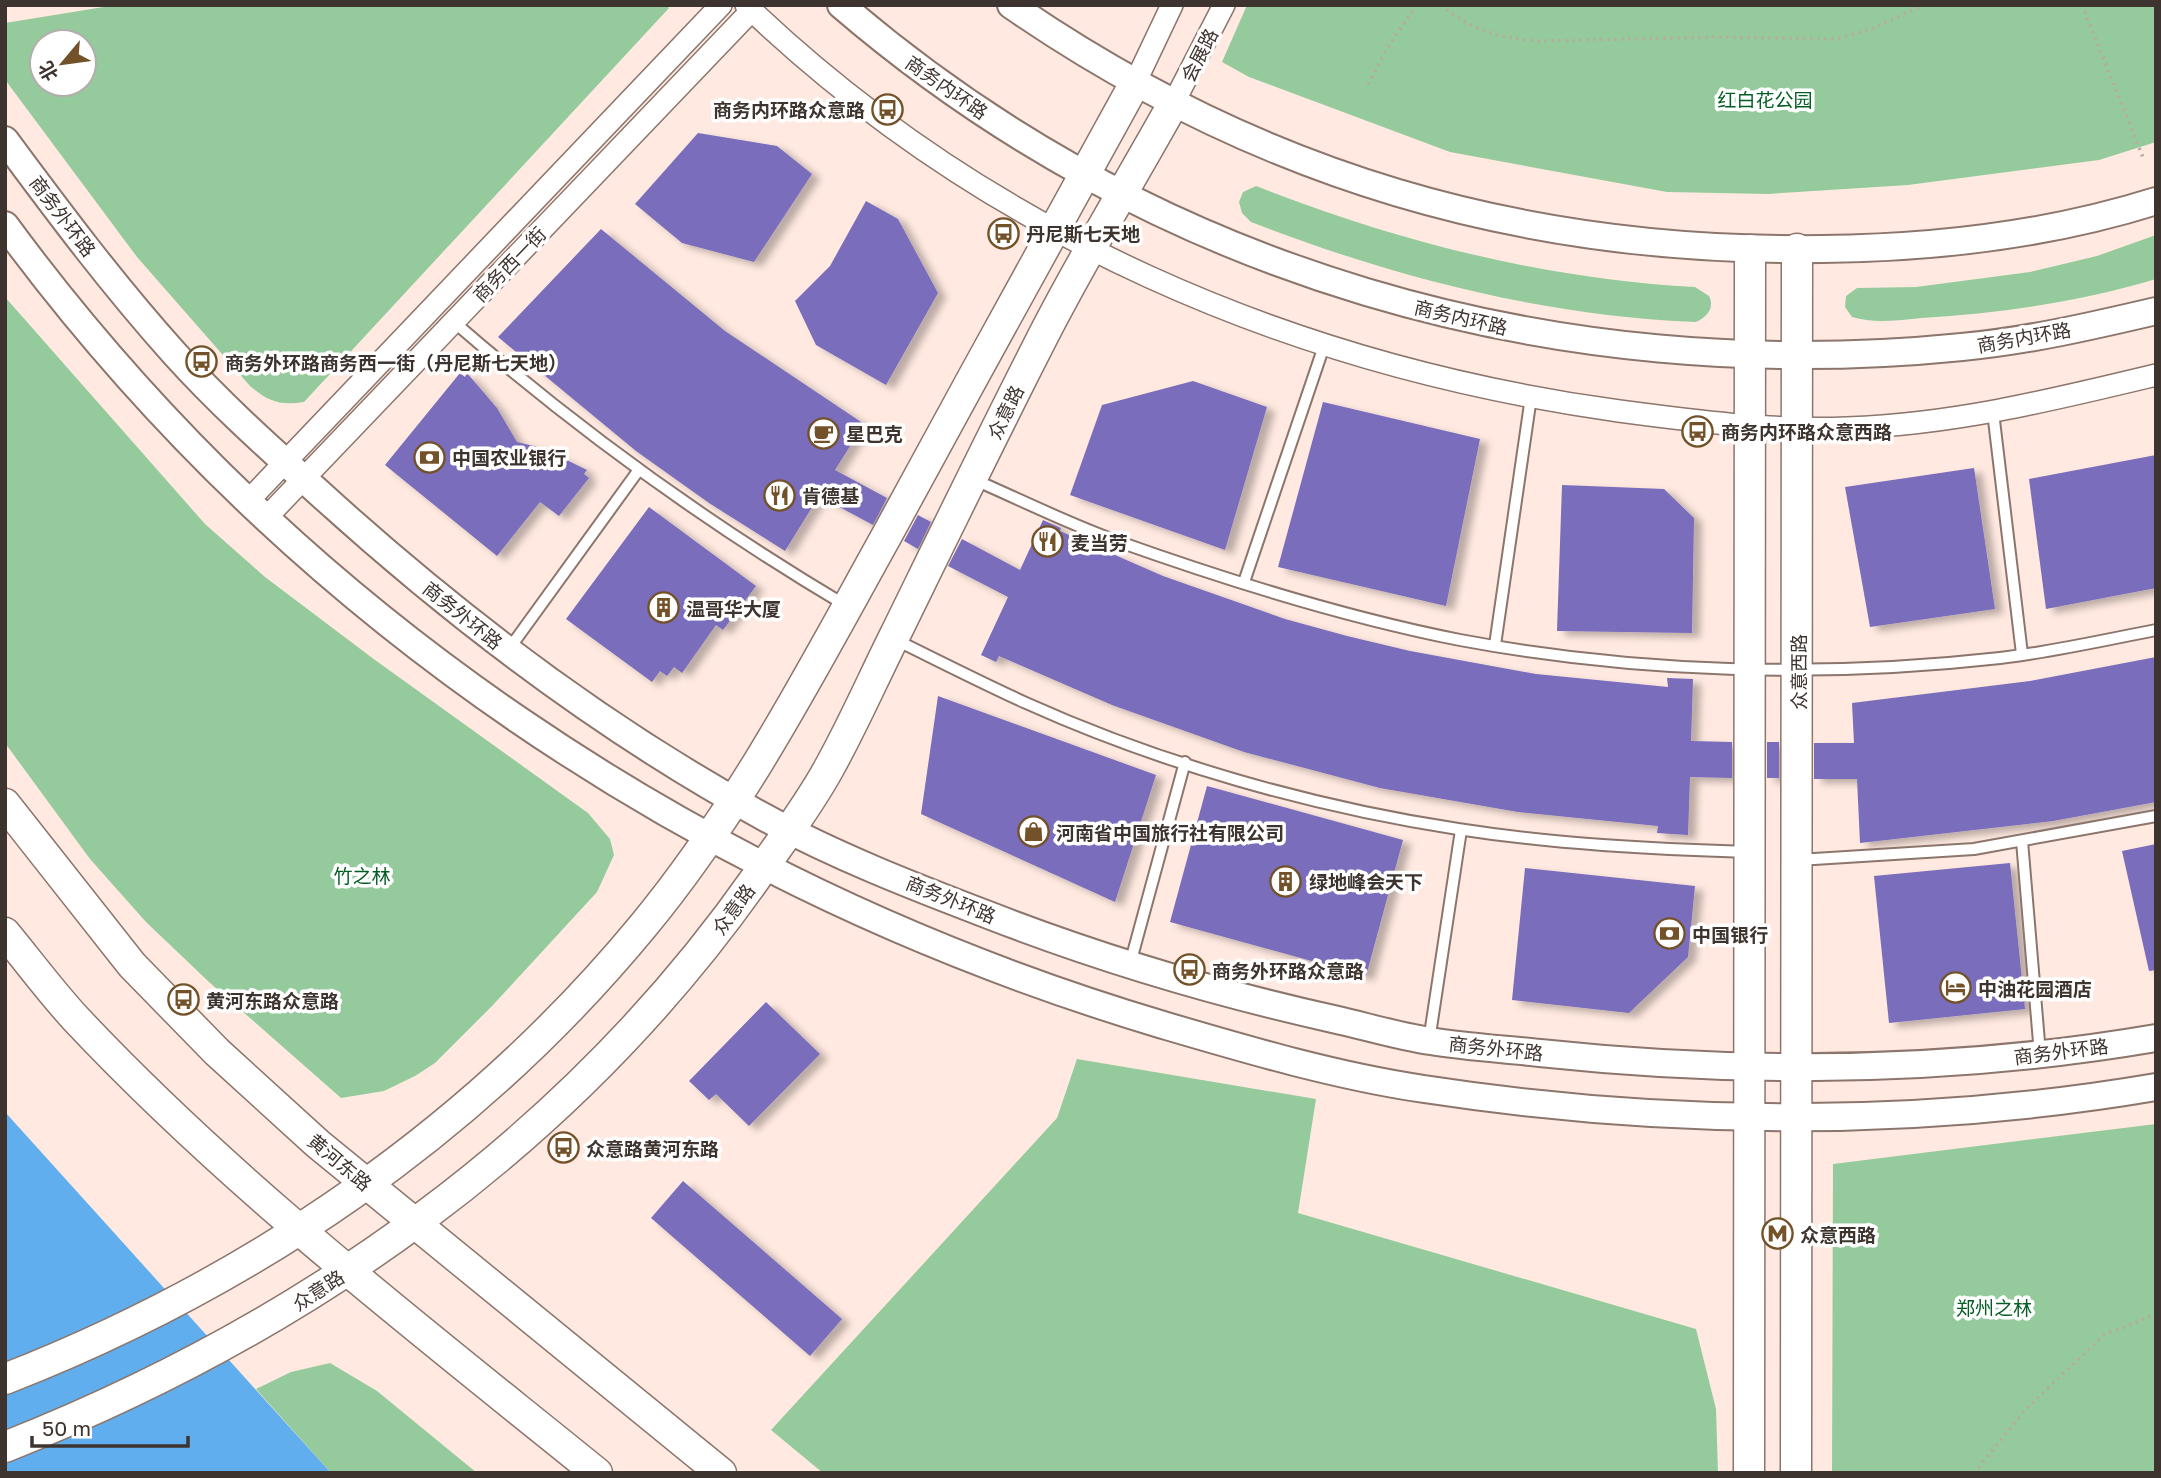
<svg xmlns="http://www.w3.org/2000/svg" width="2161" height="1478" font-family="'Golos Text','Noto Sans SC',sans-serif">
<defs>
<filter id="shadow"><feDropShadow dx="8" dy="4.5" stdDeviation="3.5" flood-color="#0004"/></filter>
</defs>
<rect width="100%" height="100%" fill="#ffe9e0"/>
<g fill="#95cb9c" fill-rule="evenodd">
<path d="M116 5H666L669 8 304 402C279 406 268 401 250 386L137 257 9 85 5 79V23ZM84 42V84H42V42Z"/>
<path d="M1247 5H2156V142L2099 160 1908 185 1768 194 1667 192 1450 152 1249 77 1222 62Z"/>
<path d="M1256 186C1396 241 1544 279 1695 287L1709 296C1715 308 1707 317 1696 322 1543 316 1393 277 1251 222L1242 213 1239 202 1243 192Z"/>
<path d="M2156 235V279C2079 302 2001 313 1922 318 1899 320 1874 324 1852 317L1845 307 1846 296 1857 288 1916 287 2030 272 2097 256Z"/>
<path d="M5 297 205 524 265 577 375 660 588 813 610 839 614 855 597 892 492 1006 435 1063 415 1076 384 1091 341 1098 209 982 146 922 90 859 5 743Z"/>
<path d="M1077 1059 1316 1099 1298 1213 1696 1329 1716 1409 1718 1473H823L771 1430 1057 1118Z"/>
<path d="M2156 1124V1473H1832L1833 1164Z"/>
<path d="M330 1363 377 1391 477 1473H331L256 1389 291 1372Z"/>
</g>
<path fill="#60aeed" d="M5 1112 331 1473H5Z"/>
<g fill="#796dbc" filter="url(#shadow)">
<path d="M698 133 777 146 812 174 754 262 682 243 635 204Z"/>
<path d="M866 201 898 219 938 293 886 385 816 345 795 301 830 266Z"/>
<path d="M601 229 725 331 864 424 835 470 887 498 873 525 819 496 785 551 709 503 636 451 498 337Z"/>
<path d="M460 373 465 377 467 373 497 408 517 442 542 448 587 470 584 474 589 478 559 516 540 502 497 556 385 465Z"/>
<path d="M1193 381 1267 407 1225 550 1070 495 1102 405Z"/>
<path d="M1323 402 1480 439 1446 606 1278 567Z"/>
<path d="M2156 455V588L2046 609 2029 479Z"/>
<path d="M1974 468 1995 609 1870 627 1845 487Z"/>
<path d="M1562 485 1664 489 1694 518 1692 633 1557 631Z"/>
<path d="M649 507 756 586 723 630 716 625 682 673 674 667 667 676 660 671 652 682 566 619Z"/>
<path d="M918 515 931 522 918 549 904 541Z"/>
<path d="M1043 520 1061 528 1060 531 1163 576 1285 619 1347 636 1410 651 1536 674 1668 687 1667 678 1693 679 1691 741 1732 742V778L1690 777 1688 835 1657 833 1658 826 1518 812 1380 788 1244 752 1112 705 999 656 996 662 981 655 1008 597 948 566 962 539 1020 570Z"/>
<path d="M2156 657V802L2053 821 1860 843 1857 779H1814V743H1854L1852 703 2030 681Z"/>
<path d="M938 696 1156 775 1115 902 921 814Z"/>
<rect x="1767" y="742" width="12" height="36"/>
<path d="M1207 786 1403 840 1366 976 1170 922Z"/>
<path d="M2156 844V970L2149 971 2122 851Z"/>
<path d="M2010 863 2025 1009 1889 1023 1874 876Z"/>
<path d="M1525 868 1695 886 1688 957 1629 1013 1512 1000Z"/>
<path d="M766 1002 820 1054 749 1126 716 1094 709 1100 689 1081Z"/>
<path d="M683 1181 842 1319 810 1356 651 1218Z"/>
</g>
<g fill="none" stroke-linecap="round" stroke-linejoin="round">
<defs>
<g id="service">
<path d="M454 322C576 428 705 522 845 605"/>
<path d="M1993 412 2022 654"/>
<path d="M975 480C1021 500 1067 523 1114 540 1226 580 1343 617 1460 640 1636 673 1822 678 2000 658 2052 652 2104 640 2156 630"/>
<path d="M1244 582 1324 346"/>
<path d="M896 640C939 661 982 683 1026 703 1159 763 1313 807 1458 829 1554 844 1651 849 1749 852"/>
<path d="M1495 645 1531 397"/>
<path d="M509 649 638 471"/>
<path d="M2022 841 2040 1054"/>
<path d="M1798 860 1974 849 2156 816"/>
<path d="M1130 964 1185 762"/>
<path d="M1429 1041 1461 830"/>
</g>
<g id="minor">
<path d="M746 5C986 235 1293 366 1619 411 1694 421 1771 431 1847 428 1955 424 2052 400 2156 375"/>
<path d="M1135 83 1172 5"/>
<path d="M1173 104 1224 5"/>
<path d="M248 501 721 5"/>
<path d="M266 518 752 10"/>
</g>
<g id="tertiary">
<path d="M841 5C1153 273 1555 388 1962 347 2027 341 2092 326 2156 311"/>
<path d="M1011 5C1259 176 1522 253 1822 249 1934 248 2048 235 2156 201"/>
<path d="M5 140C59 213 113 285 174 353 218 402 267 446 316 490 453 615 601 728 764 817 835 856 915 887 991 916 1102 959 1217 993 1333 1019 1365 1026 1397 1036 1430 1041 1466 1047 1504 1049 1540 1053 1747 1075 1951 1073 2156 1038"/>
<path d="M5 225C292 615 700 887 1163 1025 1248 1050 1336 1076 1424 1089 1666 1126 1915 1128 2156 1087"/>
</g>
<g id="secondary">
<path d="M5 804 132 965 217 1052 318 1144 721 1473"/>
<path d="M5 933C29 962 51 992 76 1019 234 1187 418 1328 597 1473"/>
<path d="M5 1379C251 1283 474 1131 643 926 742 806 812 670 887 535 969 384 1052 233 1135 83"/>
<path d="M5 1447C304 1329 572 1141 758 875 782 840 809 805 829 768 853 725 873 679 895 635 942 539 989 442 1038 346 1079 264 1128 185 1173 104"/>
<path d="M1749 1473 1750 250"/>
<path d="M1796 1473 1797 249"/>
</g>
</defs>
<use href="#service" stroke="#8c756b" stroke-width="14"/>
<use href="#minor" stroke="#8c756b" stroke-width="24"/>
<use href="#tertiary" stroke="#8c756b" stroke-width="30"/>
<use href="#secondary" stroke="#8c756b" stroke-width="33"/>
<g stroke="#baa8a0" stroke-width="3.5" stroke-dasharray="2 5" stroke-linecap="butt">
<path d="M1441 5C1469 29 1499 38 1535 41L1718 37 1836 39 1869 30 1923 5"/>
<path d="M2082 5 2144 160"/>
<path d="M1368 84 1387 48 1417 5"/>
<path d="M1974 1473 2026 1409 2104 1335 2156 1314"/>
</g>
<use href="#service" stroke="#fff" stroke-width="10"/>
<use href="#minor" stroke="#fff" stroke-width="21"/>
<use href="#tertiary" stroke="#fff" stroke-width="26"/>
<use href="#secondary" stroke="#fff" stroke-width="30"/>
</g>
<defs>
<symbol id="bus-ring" viewBox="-11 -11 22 22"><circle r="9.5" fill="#fff" stroke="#735229" stroke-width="1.5"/><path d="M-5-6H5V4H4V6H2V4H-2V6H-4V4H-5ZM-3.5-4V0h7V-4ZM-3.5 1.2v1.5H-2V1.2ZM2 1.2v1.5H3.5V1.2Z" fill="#735229"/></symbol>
<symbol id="cafe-ring" viewBox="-11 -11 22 22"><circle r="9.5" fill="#fff" stroke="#735229" stroke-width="1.5"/><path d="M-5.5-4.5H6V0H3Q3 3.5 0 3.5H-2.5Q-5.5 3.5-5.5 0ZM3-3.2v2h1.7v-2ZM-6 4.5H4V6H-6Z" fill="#735229"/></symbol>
<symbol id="bank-ring" viewBox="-11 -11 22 22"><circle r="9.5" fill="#fff" stroke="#735229" stroke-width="1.5"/><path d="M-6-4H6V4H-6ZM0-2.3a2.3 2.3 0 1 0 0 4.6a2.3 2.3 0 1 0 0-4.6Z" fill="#735229"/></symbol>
<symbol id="restaurant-ring" viewBox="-11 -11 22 22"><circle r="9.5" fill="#fff" stroke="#735229" stroke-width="1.5"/><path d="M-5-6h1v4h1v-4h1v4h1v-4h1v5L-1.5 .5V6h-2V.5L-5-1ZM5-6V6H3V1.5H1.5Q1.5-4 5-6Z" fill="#735229"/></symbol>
<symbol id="building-ring" viewBox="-11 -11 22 22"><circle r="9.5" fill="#fff" stroke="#735229" stroke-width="1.5"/><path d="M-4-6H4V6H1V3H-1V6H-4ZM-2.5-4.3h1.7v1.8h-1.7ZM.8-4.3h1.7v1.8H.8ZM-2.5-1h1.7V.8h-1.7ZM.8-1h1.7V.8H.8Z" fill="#735229"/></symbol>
<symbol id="shop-ring" viewBox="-11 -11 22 22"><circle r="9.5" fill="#fff" stroke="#735229" stroke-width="1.5"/><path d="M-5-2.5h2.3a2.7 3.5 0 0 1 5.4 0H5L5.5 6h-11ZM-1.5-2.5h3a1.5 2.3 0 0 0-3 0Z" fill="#735229"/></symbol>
<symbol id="hotel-ring" viewBox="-11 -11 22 22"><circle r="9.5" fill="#fff" stroke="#735229" stroke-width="1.5"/><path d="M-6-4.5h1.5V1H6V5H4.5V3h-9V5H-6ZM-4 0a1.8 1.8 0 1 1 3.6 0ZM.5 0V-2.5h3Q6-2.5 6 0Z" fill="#735229"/></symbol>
<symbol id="metro-ring" viewBox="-11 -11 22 22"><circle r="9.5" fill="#fff" stroke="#735229" stroke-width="1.5"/><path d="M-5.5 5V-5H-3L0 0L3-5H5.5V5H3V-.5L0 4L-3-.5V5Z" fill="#735229"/></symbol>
</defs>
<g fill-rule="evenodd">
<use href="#bus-ring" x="870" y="92" width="35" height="35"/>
<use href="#bus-ring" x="986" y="216" width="35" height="35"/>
<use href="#bus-ring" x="184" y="344" width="35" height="35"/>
<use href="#bus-ring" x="1680" y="414" width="35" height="35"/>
<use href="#cafe-ring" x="806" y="416" width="35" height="35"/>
<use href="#bank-ring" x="412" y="440" width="35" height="35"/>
<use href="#restaurant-ring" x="762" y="478" width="35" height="35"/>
<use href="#restaurant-ring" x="1030" y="524" width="35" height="35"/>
<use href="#building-ring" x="646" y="590" width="35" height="35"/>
<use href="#shop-ring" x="1016" y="814" width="35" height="35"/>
<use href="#building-ring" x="1268" y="864" width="35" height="35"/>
<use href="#bank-ring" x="1652" y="916" width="35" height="35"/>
<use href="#bus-ring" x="1172" y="952" width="35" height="35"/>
<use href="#hotel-ring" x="1938" y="970" width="35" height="35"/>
<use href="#bus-ring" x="166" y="982" width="35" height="35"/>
<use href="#bus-ring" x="546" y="1130" width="35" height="35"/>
<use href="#metro-ring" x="1760" y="1216" width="35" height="35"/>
</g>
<g text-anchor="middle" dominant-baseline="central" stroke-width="7" stroke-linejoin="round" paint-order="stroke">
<g font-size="19" fill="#3e342f" stroke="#fff">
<text transform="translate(1199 55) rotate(-63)">会展路</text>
<text transform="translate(947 87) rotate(35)">商务内环路</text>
<text transform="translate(63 216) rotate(53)">商务外环路</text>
<text transform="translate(509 264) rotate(-46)">商务西一街</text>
<text transform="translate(1461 317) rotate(13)">商务内环路</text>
<text transform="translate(2024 337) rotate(-10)">商务内环路</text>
<text transform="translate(1005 412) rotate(-64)">众意路</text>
<text transform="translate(463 615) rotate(39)">商务外环路</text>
<text transform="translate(1798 672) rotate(-90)">众意西路</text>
<text transform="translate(951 899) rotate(22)">商务外环路</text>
<text transform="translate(733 909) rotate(-54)">众意路</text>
<text transform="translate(1496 1048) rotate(6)">商务外环路</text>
<text transform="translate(2061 1051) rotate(-7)">商务外环路</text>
<text transform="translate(340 1162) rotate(40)">黄河东路</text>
<text transform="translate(318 1290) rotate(-33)">众意路</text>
</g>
<g font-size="19" fill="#035e23" stroke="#fff">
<text x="1765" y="99">红白花公园</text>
<text x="362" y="875">竹之林</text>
<text x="1994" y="1307">郑州之林</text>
</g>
<g font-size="19" font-weight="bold" fill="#3e342f" stroke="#fff" text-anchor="start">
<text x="865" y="109" text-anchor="end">商务内环路众意路</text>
<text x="1026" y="233">丹尼斯七天地</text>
<text x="225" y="362">商务外环路商务西一街（丹尼斯七天地）</text>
<text x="1721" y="431">商务内环路众意西路</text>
<text x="846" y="433">星巴克</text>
<text x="452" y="457">中国农业银行</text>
<text x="802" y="495">肯德基</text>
<text x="1071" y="542">麦当劳</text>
<text x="686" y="608">温哥华大厦</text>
<text x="1056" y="832">河南省中国旅行社有限公司</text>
<text x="1309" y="881">绿地峰会天下</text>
<text x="1692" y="934">中国银行</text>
<text x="1212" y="970">商务外环路众意路</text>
<text x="1978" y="988">中油花园酒店</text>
<text x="206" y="1000">黄河东路众意路</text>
<text x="586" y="1148">众意路黄河东路</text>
<text x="1800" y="1234">众意西路</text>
</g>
</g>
<rect width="2161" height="1478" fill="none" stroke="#3e342f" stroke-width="14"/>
<g transform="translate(63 63) rotate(241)"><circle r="33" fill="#ffffff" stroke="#b2aeac" stroke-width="2"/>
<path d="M0-5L12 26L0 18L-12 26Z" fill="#735229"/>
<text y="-10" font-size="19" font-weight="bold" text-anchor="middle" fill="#3e342f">北</text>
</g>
<path d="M32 1436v10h156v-10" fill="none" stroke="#3e342f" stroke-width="3.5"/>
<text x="42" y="1436" font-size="21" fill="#3e342f" stroke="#ffffff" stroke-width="5" paint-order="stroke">50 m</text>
</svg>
